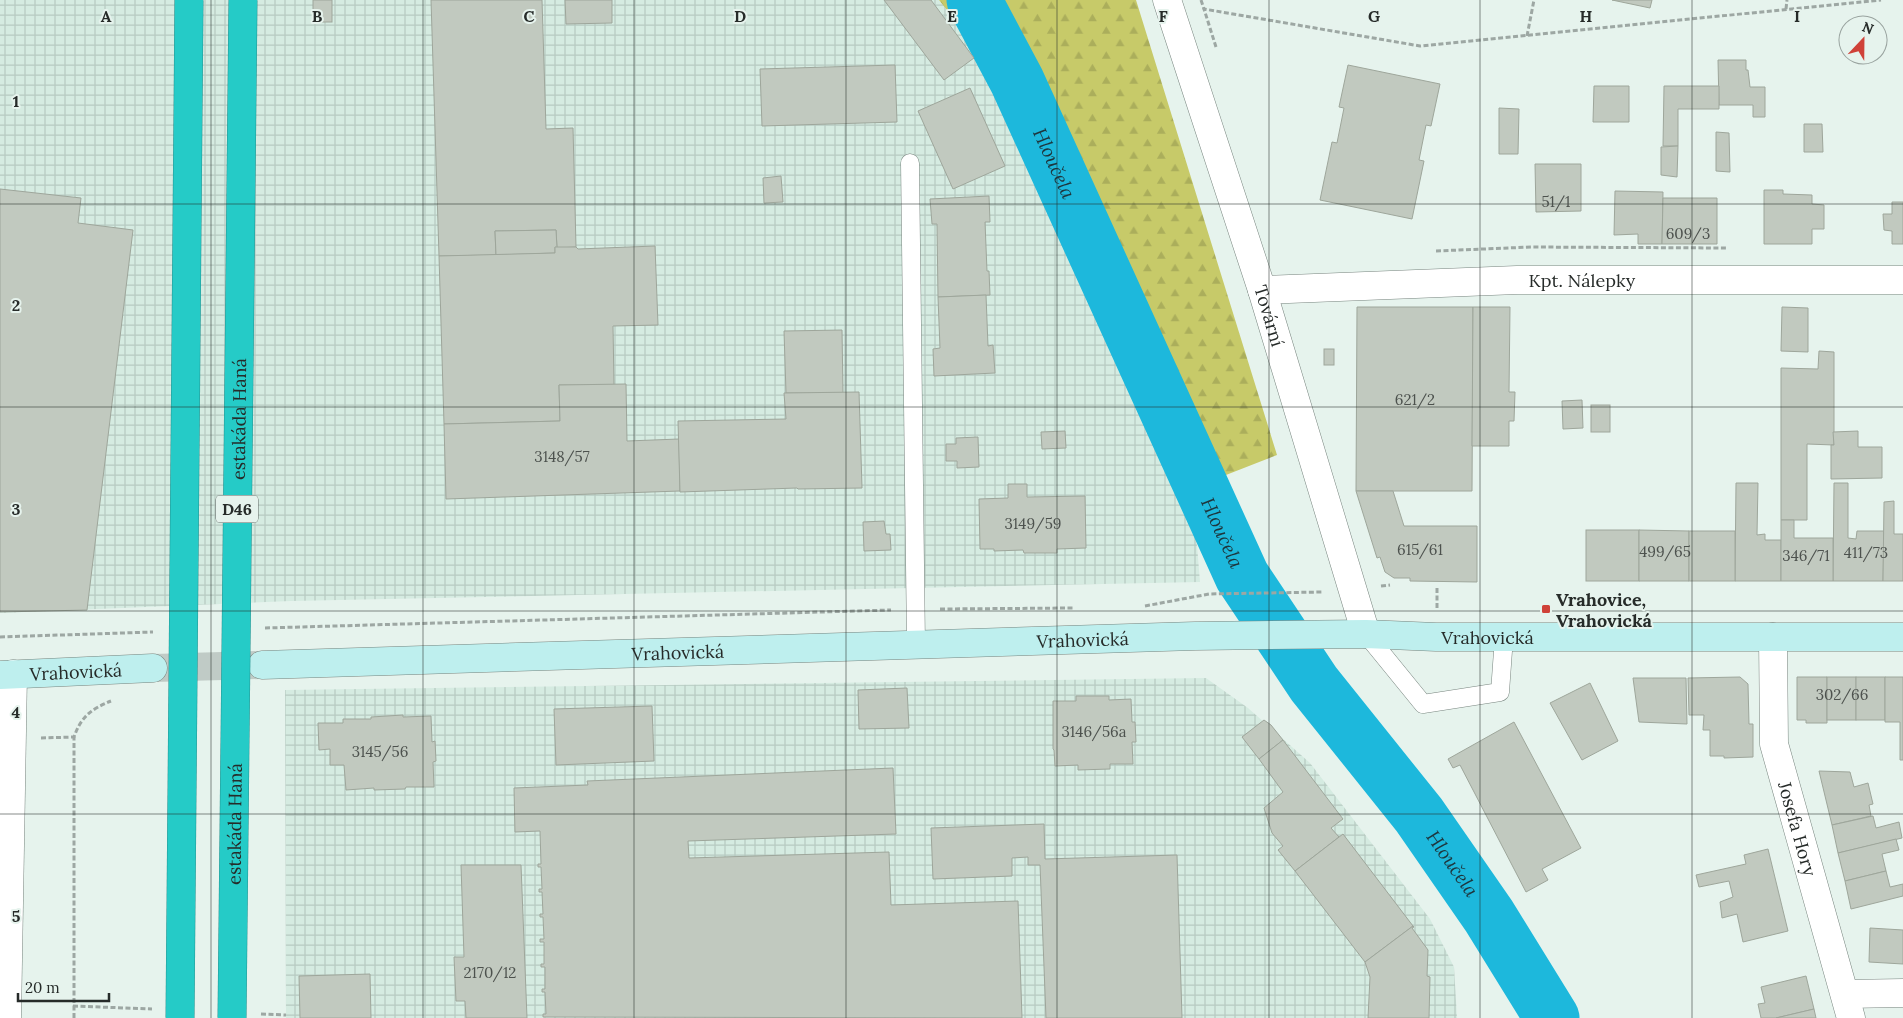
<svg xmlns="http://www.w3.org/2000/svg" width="1903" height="1018" font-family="Lora,serif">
<defs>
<pattern id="industrial-grid" width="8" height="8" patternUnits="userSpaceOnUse" patternTransform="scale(1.25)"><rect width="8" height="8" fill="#d5ebe1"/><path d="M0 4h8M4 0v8" fill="none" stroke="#b7cac1"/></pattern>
<pattern id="forest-firs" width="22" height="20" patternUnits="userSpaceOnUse" patternTransform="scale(1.25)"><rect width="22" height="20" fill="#c7ca69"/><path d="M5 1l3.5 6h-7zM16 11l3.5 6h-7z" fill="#abae5b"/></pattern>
</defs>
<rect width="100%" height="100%" fill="#e6f3ed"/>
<g fill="url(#industrial-grid)">
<path d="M0 0H939L985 58 1114 342 1194 509 1200 582 291 601 0 613Z"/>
<path d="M1206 678 1248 708 1310 763 1430 919 1454 967 1457 1018H286L285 690Z"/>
</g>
<path fill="url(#forest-firs)" d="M939 0H1136L1277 455 1185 491 1114 342 985 58Z"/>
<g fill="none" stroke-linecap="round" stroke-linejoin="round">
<path stroke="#1db8dc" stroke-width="55" id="s1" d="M974 0 1017 81 1242 576 1314 684 1419 815 1489 916 1552 1018"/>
</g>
<g fill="#c1c9bf" stroke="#9ea69b">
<rect x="313" y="0" width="19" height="22"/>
<path d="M431 0H542L546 129 573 128 576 247 557 248 556 230 495 231 496 255 439 256Z"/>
<path d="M565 0H612V23L566 24Z"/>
<path d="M884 0H931L974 58 944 80Z"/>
<path d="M1612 0H1652L1650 8Z"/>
<path d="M1718 60H1746V70H1748L1750 87H1765V117H1753V105H1719Z"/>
<path d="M895 65 897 122 762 126 760 69Z"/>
<path d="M1348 65 1440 84 1431 126 1426 125 1419 160 1424 161 1412 219 1320 200 1332 142 1337 143 1344 108 1339 107Z"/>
<path d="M1594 86H1629V122H1593Z"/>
<path d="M1664 86H1719V109H1678V146H1663Z"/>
<path d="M970 88 1005 166 953 189 918 111Z"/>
<path d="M1499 108 1519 109 1518 154H1499Z"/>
<path d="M1804 124H1822L1823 152H1804Z"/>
<path d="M1716 132 1729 133 1730 172 1716 171Z"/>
<path d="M1678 146 1677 177 1661 175V147Z"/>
<path d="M1535 164H1581V211L1536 212Z"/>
<path d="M781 176 783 202 764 203 763 178Z"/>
<path d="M0 189 81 198 78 223 133 230 87 610 0 612Z"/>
<path d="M1764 190H1783V194L1812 195V204L1824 205V229H1812V244H1764Z"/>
<path d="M1615 191 1663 192 1662 244H1638V234L1614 235Z"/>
<path d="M989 196 990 222H985L987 271H989L990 295 938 297 937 224H932L930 199Z"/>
<path d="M1663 198H1717V244H1662Z"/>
<path d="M1892 202H1903V244H1892V231L1884 230 1883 214H1892Z"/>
<path d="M556 230 557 248 555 247V253L496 255 495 231Z"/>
<path d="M655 246 658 325 613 326 614 385H559L560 421 444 424 439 256 555 253V247H576L578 249Z"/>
<path d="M986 295 988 346 993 345 995 373 934 376 933 349 940 348 938 297Z"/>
<path d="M1357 307H1473L1472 491H1356Z"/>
<path d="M1473 307H1510L1509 392H1515L1514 421H1509V446H1472Z"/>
<path d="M1782 307 1808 308V352L1781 351Z"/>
<path d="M842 330 843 393H786L784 331Z"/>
<rect x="1324" y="349" width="10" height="16"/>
<path d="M1819 351 1834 352V445L1807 444V520H1781V368L1818 369Z"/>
<path d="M626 384 627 441 679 439 680 491 446 499 444 424 560 421 559 385Z"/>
<path d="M859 392 862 488 798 489 797 488 680 492 678 421 786 419 784 393Z"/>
<path d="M1582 400 1583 428 1563 429 1562 401Z"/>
<rect x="1591" y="405" width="19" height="27"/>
<path d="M1065 431 1066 448 1042 449 1041 432Z"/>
<path d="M1858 431V447H1882V478L1831 479V445H1834L1833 432Z"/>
<path d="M978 437 979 467 957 468V461H946V444H956V438Z"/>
<path d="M1736 483H1758L1757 535 1765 534V540H1781V581H1735Z"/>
<path d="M1834 483H1848V538L1856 539 1857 531H1884L1883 581H1833Z"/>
<path d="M1008 484H1027V497L1085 496 1086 548 1057 549V553H1024L1023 550 994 551V549H980L979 499 1008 498Z"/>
<path d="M1356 491H1393L1404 526H1477V582L1410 581V578H1394L1385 572 1380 557 1377 558Z"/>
<path d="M1894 501V534H1903V581H1883L1884 502Z"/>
<path d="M1781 520H1794V538H1833V581H1781Z"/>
<path d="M884 521 886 534H890L891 550 864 551 863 522Z"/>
<rect x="1586" y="530" width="53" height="51"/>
<path d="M1639 530 1689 531V581H1639Z"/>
<rect x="1689" y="531" width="46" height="50"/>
<path d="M1740 677 1748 684 1749 724H1753V757L1724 758V756H1710V730H1703L1704 715H1689L1688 678Z"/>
<path d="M1797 677H1827V723H1806V720H1797Z"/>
<rect x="1827" y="677" width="29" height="43"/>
<rect x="1856" y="677" width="29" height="43"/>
<path d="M1885 677H1903V760H1900V722H1885Z"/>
<path d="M1633 678H1686L1687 724 1639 722Z"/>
<path d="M1590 683 1618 741 1582 760 1550 703Z"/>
<path d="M907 688 909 728 859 729 858 690Z"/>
<path d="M1076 696H1109V700L1131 699 1132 722H1135L1136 742H1132L1133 764H1110V769L1078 770V765L1055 766 1054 750 1053 749V701H1076Z"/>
<path d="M652 706 654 761 556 765 554 709Z"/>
<path d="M403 715V717L431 716 432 742 435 741 436 761 433 762 434 787H406L405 789 374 790V788L346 790 344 765H330V749L319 750 318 723H343V719H371V717Z"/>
<path d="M1264 720 1271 725 1283 740 1259 759 1242 737Z"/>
<path d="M1514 722 1581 848 1542 869 1548 880 1526 892 1460 765 1453 768 1448 759Z"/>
<path d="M1283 740 1343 819 1331 828 1339 837 1295 871 1278 850 1283 846 1272 833 1264 808 1283 792 1259 759Z"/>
<path d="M893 768 896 834 688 841 689 858 889 852 891 905 1018 901 1022 1018 543 1017V1014H546L545 992H542V989H545V967H541V964H544V942H540V939H544L543 917H540V914H543L542 892H539V889H542L541 867H538V864H541L540 831 515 832 514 788 588 785 587 781Z"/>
<path d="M1819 771 1850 772 1854 787 1868 783 1873 804 1869 805 1871 816 1832 825Z"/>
<path d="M1873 816 1876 828 1899 822 1902 838 1838 853 1832 825Z"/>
<path d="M1044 824 1045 859 1177 855 1182 1018H1046L1040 865H1028V857L1012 858V876L933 879 931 828Z"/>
<path d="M1343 834 1413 926 1365 962 1295 871Z"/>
<path d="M1896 839 1899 850 1882 854 1886 871 1845 881 1838 853Z"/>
<path d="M1768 849 1788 931 1743 942 1737 914 1722 918 1720 902 1733 897 1729 881 1699 887 1696 875 1746 864 1744 855Z"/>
<path d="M461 865H521L527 1018H466L465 1001H456L454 957H464Z"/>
<path d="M1886 871 1890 887 1903 884V896L1851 909 1845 881Z"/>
<path d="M1413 926 1414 927 1412 928 1428 950 1427 976 1430 977 1429 1018H1368L1370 977 1365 962Z"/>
<path d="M1870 928 1903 930V964L1869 962Z"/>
<path d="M370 974 371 1018H300L299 976Z"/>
<path d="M1806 976 1814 1009 1776 1018H1761L1758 1004 1765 1003 1761 987Z"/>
<path d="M1814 1009 1816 1018H1776Z"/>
</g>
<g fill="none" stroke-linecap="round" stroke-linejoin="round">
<path stroke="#c0cbc6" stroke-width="28" stroke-dasharray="28 14" stroke-linecap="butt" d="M153 668 259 665"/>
<defs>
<g id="lane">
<path d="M910 163 916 645"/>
<path d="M1366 634 1423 704 1500 692 1504 637"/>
</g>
<g id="street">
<path id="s2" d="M1167 0 1262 290 1366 634"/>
<path id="s3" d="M1262 290 1517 280H1903"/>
<path id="s4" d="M1773 637 1774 744 1851 1018"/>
<path d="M1845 994 1903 993"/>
<path d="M7 1018 13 674"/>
</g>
<g id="secondary">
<path id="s5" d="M262 665 1195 636 1366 634 1436 637H1903"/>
<path id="s6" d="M0 675 153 668"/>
</g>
</defs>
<use href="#lane" stroke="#78857f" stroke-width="19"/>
<use href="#street" stroke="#78857f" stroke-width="29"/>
<use href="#secondary" stroke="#78857f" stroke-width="29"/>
<g stroke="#9da7a3" stroke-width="3" stroke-dasharray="5 2.5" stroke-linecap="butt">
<path d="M1201 0 1204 9"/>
<path d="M1786 9 1787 0"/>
<path d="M1527 36 1534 0"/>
<path d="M1216 47 1204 9 1420 46 1881 0"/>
<path d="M1436 251 1531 247 1727 248"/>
<path d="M1381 586 1390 585"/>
<path d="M1145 606 1209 594 1322 592"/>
<path d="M1437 608V586"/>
<path d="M940 609 1074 608"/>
<path d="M265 628 891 610"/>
<path d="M0 637 153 632"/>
<path d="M41 738 74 737C81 717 91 709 111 701"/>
<path d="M73 1006 152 1009"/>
<path d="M261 1014 286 1015"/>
<path d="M74 1018V737"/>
</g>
<use href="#lane" stroke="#fff" stroke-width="18"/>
<use href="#street" stroke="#fff" stroke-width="28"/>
<use href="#secondary" stroke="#beefee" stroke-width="28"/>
<defs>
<g id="highway-bridge">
<path d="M180 1018 189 0"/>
<path id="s7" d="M232 1018 243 0"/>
</g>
</defs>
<use href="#highway-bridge" stroke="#259390" stroke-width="29" stroke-linecap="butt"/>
<use href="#highway-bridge" stroke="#25cbc7" stroke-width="28"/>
</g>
<path fill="none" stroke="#262b29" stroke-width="1" stroke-opacity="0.55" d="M211 0V1018M423 0V1018M634 0V1018M846 0V1018M1057 0V1018M1269 0V1018M1480 0V1018M1692 0V1018M0 204H1903M0 407H1903M0 611H1903M0 814H1903"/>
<rect fill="#cf4138" stroke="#e6f3ed" stroke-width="2" x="1541" y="604" width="10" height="10" rx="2.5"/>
<g text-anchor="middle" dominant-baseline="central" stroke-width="4" stroke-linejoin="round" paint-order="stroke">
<g font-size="15" fill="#4d524e">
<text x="1556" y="201">51/1</text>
<text x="1688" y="233">609/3</text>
<text x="1415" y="399">621/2</text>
<text x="562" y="456">3148/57</text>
<text x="1033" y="523">3149/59</text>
<text x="1420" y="549">615/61</text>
<text x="1665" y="551">499/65</text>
<text x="1866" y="552">411/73</text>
<text x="1806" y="555">346/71</text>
<text x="1842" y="694">302/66</text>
<text x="1094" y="731">3146/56a</text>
<text x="380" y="751">3145/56</text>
<text x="490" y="972">2170/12</text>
</g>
<rect fill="#e6f3ed" stroke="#606764" stroke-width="1" x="216" y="495.5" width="42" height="27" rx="4"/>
<g font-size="16" font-weight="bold" fill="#262b29">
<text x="237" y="509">D46</text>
</g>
<g font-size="18" fill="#262b29" stroke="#e6f3ed">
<text stroke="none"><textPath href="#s3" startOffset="320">Kpt. Nálepky</textPath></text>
<text stroke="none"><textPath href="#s2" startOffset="332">Tovární</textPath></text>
<text stroke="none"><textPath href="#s7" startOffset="599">estakáda Haná</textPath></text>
<text stroke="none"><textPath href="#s5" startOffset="1226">Vrahovická</textPath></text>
<text stroke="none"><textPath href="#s5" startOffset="821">Vrahovická</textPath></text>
<text stroke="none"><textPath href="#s5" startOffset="416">Vrahovická</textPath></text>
<text stroke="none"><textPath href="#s6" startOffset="76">Vrahovická</textPath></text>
<text stroke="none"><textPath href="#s7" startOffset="194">estakáda Haná</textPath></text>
<text stroke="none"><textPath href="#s4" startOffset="195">Josefa Hory</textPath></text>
</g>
<g font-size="18" font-weight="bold" fill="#262b29" stroke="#e6f3ed" text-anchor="start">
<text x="1556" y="599">Vrahovice,<tspan x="1556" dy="21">Vrahovická</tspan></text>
</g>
<g font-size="19" font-style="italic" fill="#1e353c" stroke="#e6f3ed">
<text stroke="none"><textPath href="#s1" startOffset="182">Hloučela</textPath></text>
<text stroke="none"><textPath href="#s1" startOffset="588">Hloučela</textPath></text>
<text stroke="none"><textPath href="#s1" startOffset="992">Hloučela</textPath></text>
</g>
</g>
<g font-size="16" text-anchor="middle" font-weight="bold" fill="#262b29" stroke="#e6f3ed" stroke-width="4" stroke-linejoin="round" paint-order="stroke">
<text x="106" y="22">A</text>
<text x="317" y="22">B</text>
<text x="529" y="22">C</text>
<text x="740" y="22">D</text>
<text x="952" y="22">E</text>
<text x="1163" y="22">F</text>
<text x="1374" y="22">G</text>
<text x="1586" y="22">H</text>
<text x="1797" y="22">I</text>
<text x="16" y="107">1</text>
<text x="16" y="311">2</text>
<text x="16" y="515">3</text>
<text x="16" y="718">4</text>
<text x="16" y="922">5</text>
</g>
<g transform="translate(1863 40) rotate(22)"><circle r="24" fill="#e6f3ed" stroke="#99a39f"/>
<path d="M0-4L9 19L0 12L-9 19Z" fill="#cf4138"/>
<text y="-8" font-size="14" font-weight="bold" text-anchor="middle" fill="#262b29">N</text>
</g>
<path d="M18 993v8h91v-8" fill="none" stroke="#262b29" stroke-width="2.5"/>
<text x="25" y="993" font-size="15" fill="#262b29" stroke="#e6f3ed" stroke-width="4" paint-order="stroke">20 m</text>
</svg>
